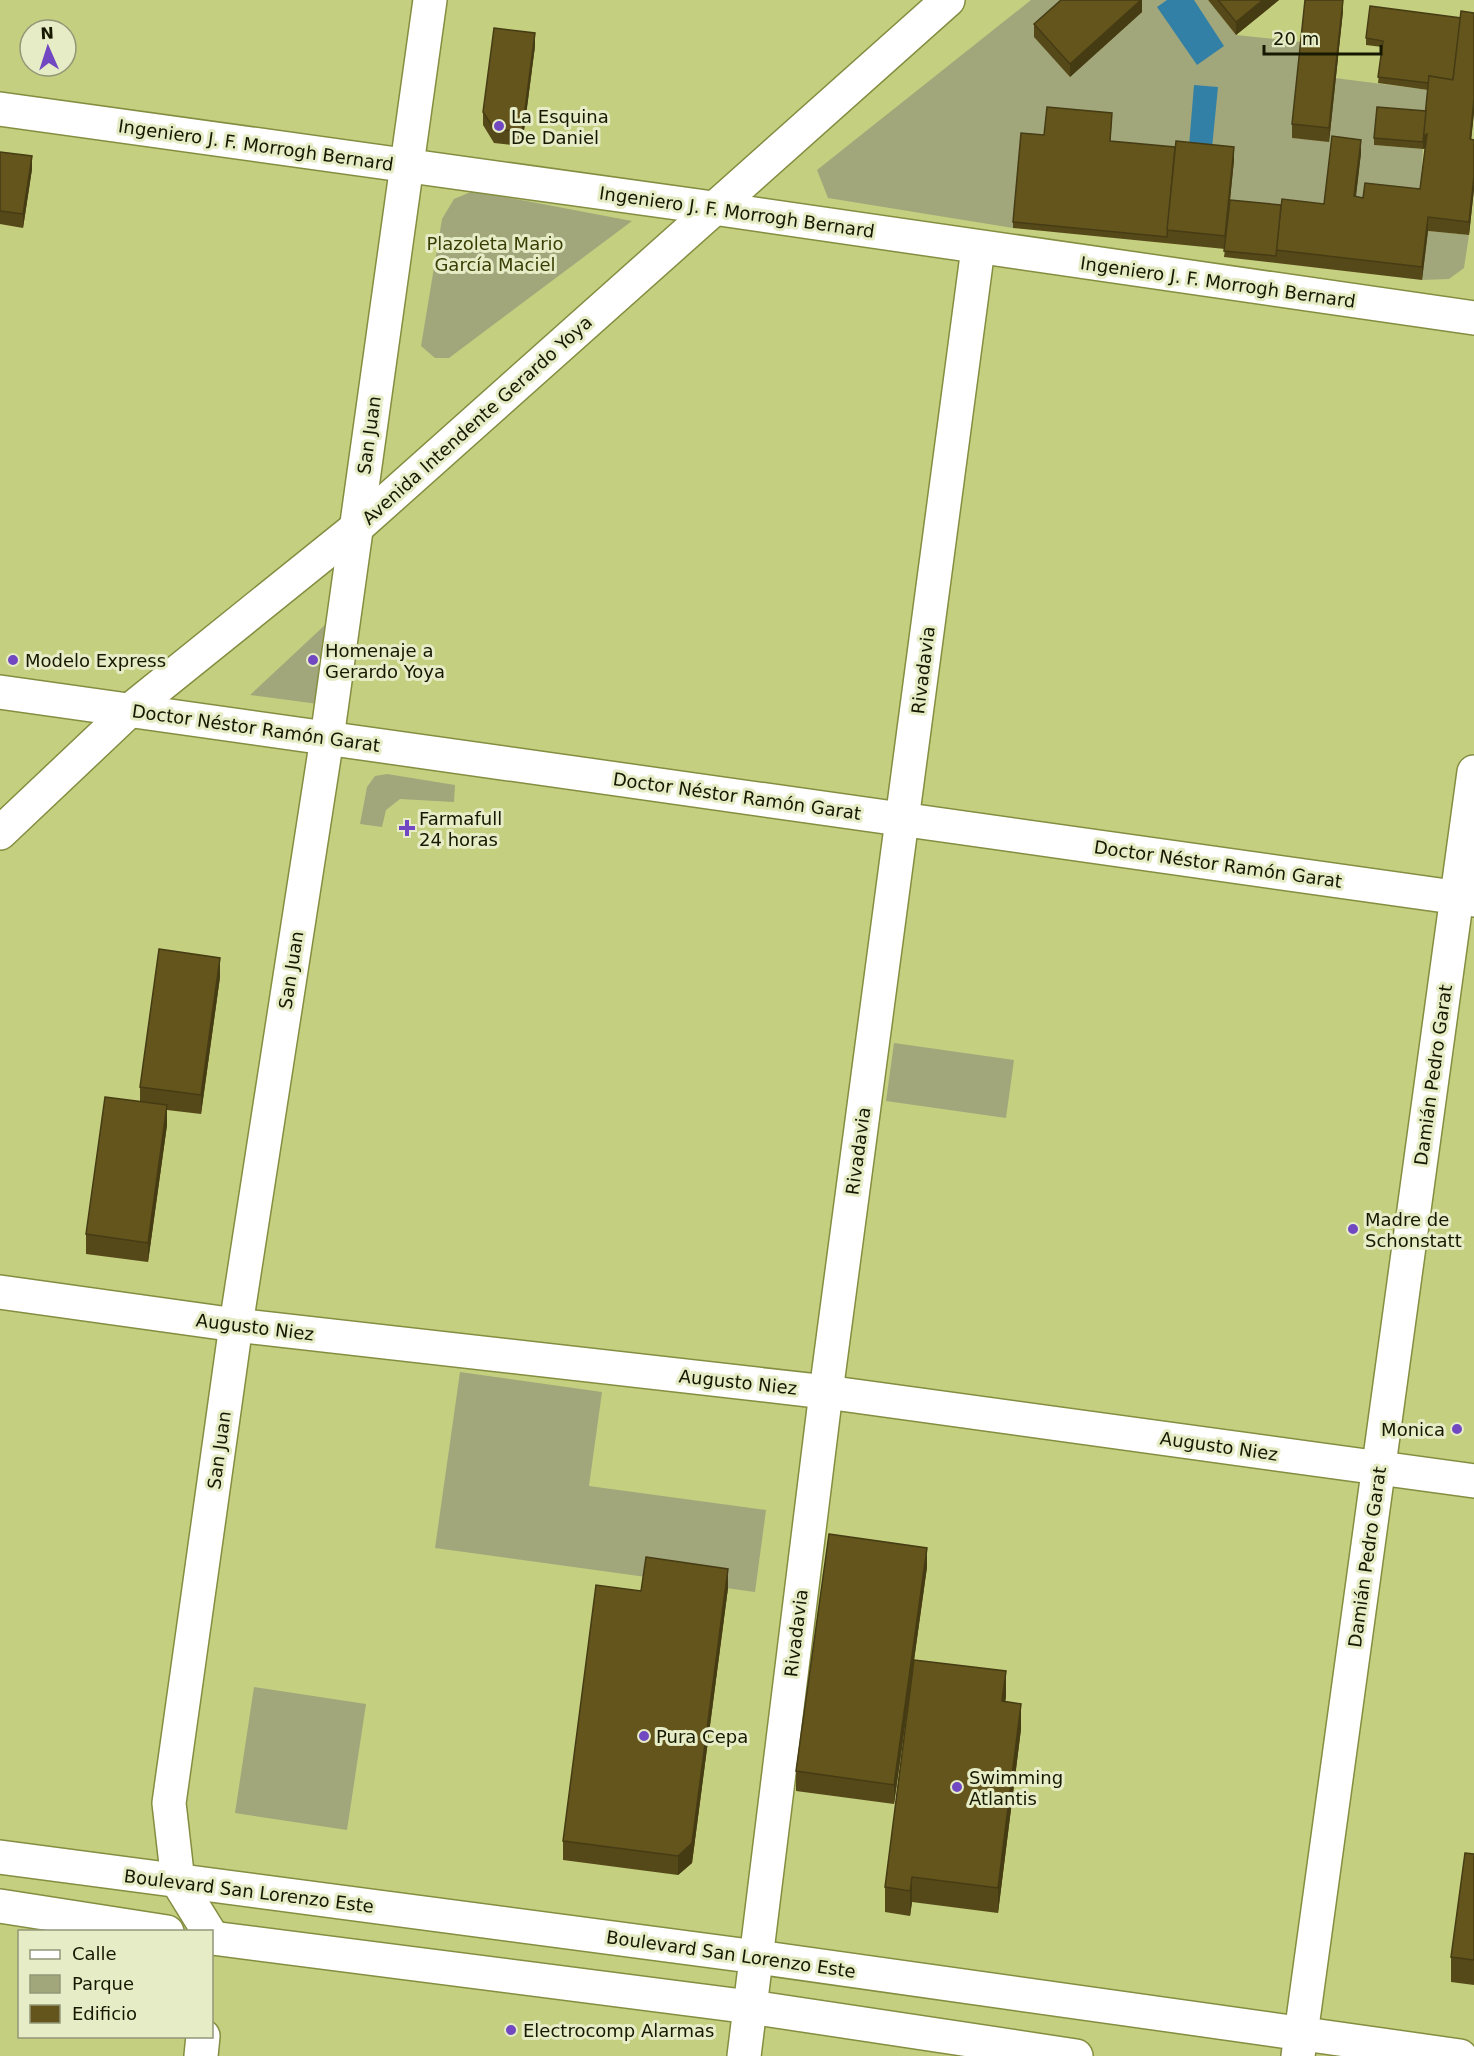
<svg xmlns="http://www.w3.org/2000/svg" width="1474" height="2056" font-family="'DejaVu Sans',sans-serif">
<rect width="100%" height="100%" fill="#c5cf80"/>
<g fill="#a1a77b">
<path d="M1031 0H1075L1070 77 1142 12 1131 0H1208L1236 35 1302 42 1293 138 1329 141 1335 78 1429 90 1426 118 1374 145 1423 149 1420 202 1324 217 1230 207 1044 142 1021 140 1013 228 828 198 817 170Z"/>
<path d="M473 191 632 221 449 358H435L421 346 442 219 454 199Z"/>
<path d="M1428 231 1469 235 1464 268 1449 279 1422 280Z"/>
<path d="M341 610 326 705 250 695Z"/>
<path d="M387 774 455 785 454 802 400 799 386 810 382 827 360 824 367 787 375 776Z"/>
<path d="M894 1043 1014 1060 1006 1118 886 1101Z"/>
<path d="M460 1372 602 1392 589 1486 766 1510 755 1592 435 1548Z"/>
<path d="M254 1687 366 1704 347 1830 235 1813Z"/>
</g>
<g fill="#3380a7">
<path d="M1167 0H1194L1224 46 1197 65 1157 7Z"/>
<path d="M1194 85 1218 87 1212 148 1189 146Z"/>
</g>
<g fill="none" stroke-linecap="round" stroke-linejoin="round">
<defs>
<g id="minor">
<path d="M0 109 713 208 1474 318"/>
<path d="M0 692 1474 900"/>
<path d="M0 1292 236 1325 826 1392 1474 1481"/>
<path d="M209 1932 178 1882 169 1803 236 1325 327 738 430 0"/>
<path d="M201 2056 203 2036"/>
<path d="M744 2056 826 1392 978 248"/>
<path d="M1298 2056 1474 772"/>
</g>
<g id="secondary">
<path d="M0 833 130 710 356 528 948 0"/>
<path d="M0 1857 757 1957 1460 2056"/>
<path d="M0 1906 167 1932"/>
<path d="M212 1938 750 2007 1076 2056"/>
</g>
</defs>
<use href="#minor" stroke="#858d40" stroke-width="36"/>
<use href="#secondary" stroke="#858d40" stroke-width="36"/>
<use href="#minor" stroke="#fff" stroke-width="33"/>
<use href="#secondary" stroke="#fff" stroke-width="33"/>
</g>
<g fill="#564919">
<path d="M1142 0V12L1070 77 1034 37V24Z"/>
<path d="M1208 0H1279L1236 35Z"/>
<path d="M1343 11 1329 142 1292 138V124Z"/>
<path d="M1474 13V112L1471 139 1474 140V189L1469 235 1428 231 1422 280 1224 257 1225 249 1013 228V222L1044 135 1112 120 1110 141 1234 160 1230 200 1281 205 1324 204 1361 153 1356 197 1363 198 1420 189 1425 148 1423 149 1374 145V138L1426 111 1428 90 1378 83 1382 47 1366 45V38L1461 18Z"/>
<path d="M535 46 522 146 494 143 483 125V112Z"/>
<path d="M0 152 32 169 23 228 0 224Z"/>
<path d="M220 977 201 1114 167 1110V1125L148 1262 86 1254V1234L140 1101V1087Z"/>
<path d="M927 1567 914 1660 1006 1696 1005 1702 1021 1729 998 1913 912 1902 910 1916 885 1912V1887L910 1692 894 1804 796 1791V1771Z"/>
<path d="M728 1588 692 1863 678 1875 563 1860V1841L641 1591Z"/>
<path d="M1474 1854V1985L1451 1982V1957Z"/>
</g>
<g fill="#463c14">
<path d="M1141 0H1142V12L1070 77V64Z"/>
<path d="M1263 0H1279L1236 35V22Z"/>
<path d="M1343 0V11L1329 142V128Z"/>
<path d="M535 33V46L522 146V132Z"/>
<path d="M1474 99V112L1470 152V139Z"/>
<path d="M1427 134V148L1423 149V136Z"/>
<path d="M1361 140V153L1354 210V196Z"/>
<path d="M1234 147V160L1225 249V236Z"/>
<path d="M32 156V169L23 228V214Z"/>
<path d="M1474 176V189L1469 235V222Z"/>
<path d="M1428 217V231L1422 280V267Z"/>
<path d="M220 958V977L201 1114V1095Z"/>
<path d="M167 1105V1125L148 1262V1243Z"/>
<path d="M927 1548V1567L894 1804V1785Z"/>
<path d="M728 1569V1588L692 1863 678 1875V1856Z"/>
<path d="M1006 1671V1696L1002 1726V1701Z"/>
<path d="M1021 1704V1729L998 1913V1888Z"/>
<path d="M912 1877V1902L910 1916V1891Z"/>
</g>
<g fill="#64551d" stroke="#463c14" stroke-width="1.5">
<path d="M1061 0H1141L1070 64 1034 24Z"/>
<path d="M1218 0H1263L1236 22Z"/>
<path d="M1305 0H1343L1329 128 1292 124Z"/>
<path d="M1370 6 1461 18 1453 80 1429 76V83L1378 77 1383 41 1366 38Z"/>
<path d="M1461 11 1474 13V99L1470 139 1474 140V176L1469 222 1428 217 1422 267 1276 250 1282 199 1324 204 1332 136 1361 140 1354 196 1363 198 1365 183 1420 189 1427 134 1423 136 1429 76 1453 80Z"/>
<path d="M494 28 535 33 522 132 494 129 483 112Z"/>
<path d="M1047 107 1112 113 1110 141 1175 147 1167 237 1013 222 1021 133 1044 135Z"/>
<path d="M1377 107 1426 111 1423 142 1374 138Z"/>
<path d="M1176 141 1234 147 1225 236 1167 230Z"/>
<path d="M0 152 32 156 23 214 0 211Z"/>
<path d="M1230 200 1281 205 1276 256 1224 251Z"/>
<path d="M159 949 220 958 201 1095 140 1087Z"/>
<path d="M105 1097 167 1105 148 1243 86 1234Z"/>
<path d="M829 1534 927 1548 894 1785 796 1771Z"/>
<path d="M646 1557 728 1569 692 1843 678 1856 563 1841 596 1585 641 1591Z"/>
<path d="M914 1660 1006 1671 1002 1701 1021 1704 998 1888 912 1877 910 1891 885 1887Z"/>
<path d="M1465 1853 1474 1854V1960L1451 1957Z"/>
</g>
<g fill="#7148c1" stroke="#e6ecc6" stroke-width="2">
<circle cx="499" cy="126" r="6"/>
<circle cx="13" cy="660" r="6"/>
<circle cx="313" cy="660" r="6"/>
<path d="M404 819h6v6h6v6h-6v6h-6v-6h-6v-6h6z"/>
<circle cx="1353" cy="1229" r="6"/>
<circle cx="1457" cy="1429" r="6"/>
<circle cx="644" cy="1736" r="6"/>
<circle cx="957" cy="1787" r="6"/>
<circle cx="511" cy="2030" r="6"/>
</g>
<g text-anchor="middle" dominant-baseline="central" stroke-width="6" stroke-linejoin="round" paint-order="stroke">
<g font-size="18" fill="#161800" stroke="#e6ecc6" text-anchor="start">
<text x="511" y="116">La Esquina<tspan x="511" dy="21">De Daniel</tspan></text>
<text x="325" y="650">Homenaje a<tspan x="325" dy="21">Gerardo Yoya</tspan></text>
<text x="25" y="660">Modelo Express</text>
<text x="419" y="818">Farmafull<tspan x="419" dy="21">24 horas</tspan></text>
<text x="1365" y="1219">Madre de<tspan x="1365" dy="21">Schonstatt</tspan></text>
<text x="1445" y="1429" text-anchor="end">Monica</text>
<text x="656" y="1736">Pura Cepa</text>
<text x="969" y="1777">Swimming<tspan x="969" dy="21">Atlantis</tspan></text>
<text x="523" y="2030">Electrocomp Alarmas</text>
</g>
<g font-size="18" fill="#161800" stroke="#e6ecc6">
<text transform="translate(256 145) rotate(8)">Ingeniero J. F. Morrogh Bernard</text>
<text transform="translate(737 212) rotate(8)">Ingeniero J. F. Morrogh Bernard</text>
<text transform="translate(1218 282) rotate(8)">Ingeniero J. F. Morrogh Bernard</text>
<text transform="translate(477 420) rotate(-42)">Avenida Intendente Gerardo Yoya</text>
<text transform="translate(369 435) rotate(-82)">San Juan</text>
<text transform="translate(923 670) rotate(-83)">Rivadavia</text>
<text transform="translate(256 728) rotate(8)">Doctor Néstor Ramón Garat</text>
<text transform="translate(737 796) rotate(8)">Doctor Néstor Ramón Garat</text>
<text transform="translate(1218 864) rotate(8)">Doctor Néstor Ramón Garat</text>
<text transform="translate(291 970) rotate(-81)">San Juan</text>
<text transform="translate(1433 1075) rotate(-82)">Damián Pedro Garat</text>
<text transform="translate(858 1151) rotate(-82)">Rivadavia</text>
<text transform="translate(255 1327) rotate(7)">Augusto Niez</text>
<text transform="translate(738 1382) rotate(6)">Augusto Niez</text>
<text transform="translate(1219 1446) rotate(8)">Augusto Niez</text>
<text transform="translate(219 1450) rotate(-82)">San Juan</text>
<text transform="translate(1367 1557) rotate(-82)">Damián Pedro Garat</text>
<text transform="translate(796 1633) rotate(-83)">Rivadavia</text>
<text transform="translate(249 1891) rotate(7)">Boulevard San Lorenzo Este</text>
<text transform="translate(731 1954) rotate(8)">Boulevard San Lorenzo Este</text>
</g>
<g font-size="18" fill="#3a3e04" stroke="#e6ecc6">
<text x="495" y="243">Plazoleta Mario<tspan x="495" dy="21">García Maciel</tspan></text>
</g>
</g>
<rect x="18" y="1930" width="195" height="108" fill="#e6ecc6" stroke="#939777" stroke-width="1.5"/>
<rect x="30" y="1950" width="30" height="9" fill="#ffffff" stroke="#939777" stroke-width="1.5"/>
<text x="72" y="1960" font-size="18" fill="#161800">Calle</text>
<rect x="30" y="1975" width="30" height="18" fill="#a1a77b" stroke="#939777" stroke-width="1.5"/>
<text x="72" y="1990" font-size="18" fill="#161800">Parque</text>
<rect x="30" y="2005" width="30" height="18" fill="#64551d" stroke="#939777" stroke-width="1.5"/>
<text x="72" y="2020" font-size="18" fill="#161800">Edificio</text>
<g transform="translate(48 48) rotate(357)"><circle r="28" fill="#e6ecc6" stroke="#939777" stroke-width="1.5"/>
<path d="M0-4.5L10 22L0 15L-10 22Z" fill="#7148c1"/>
<text y="-9" font-size="16" font-weight="bold" text-anchor="middle" fill="#161800">N</text>
</g>
<path d="M1264 45v9h117v-9" fill="none" stroke="#161800" stroke-width="3"/>
<text x="1273" y="45" font-size="18" fill="#161800" stroke="#e6ecc6" stroke-width="4.5" paint-order="stroke">20 m</text>
</svg>
